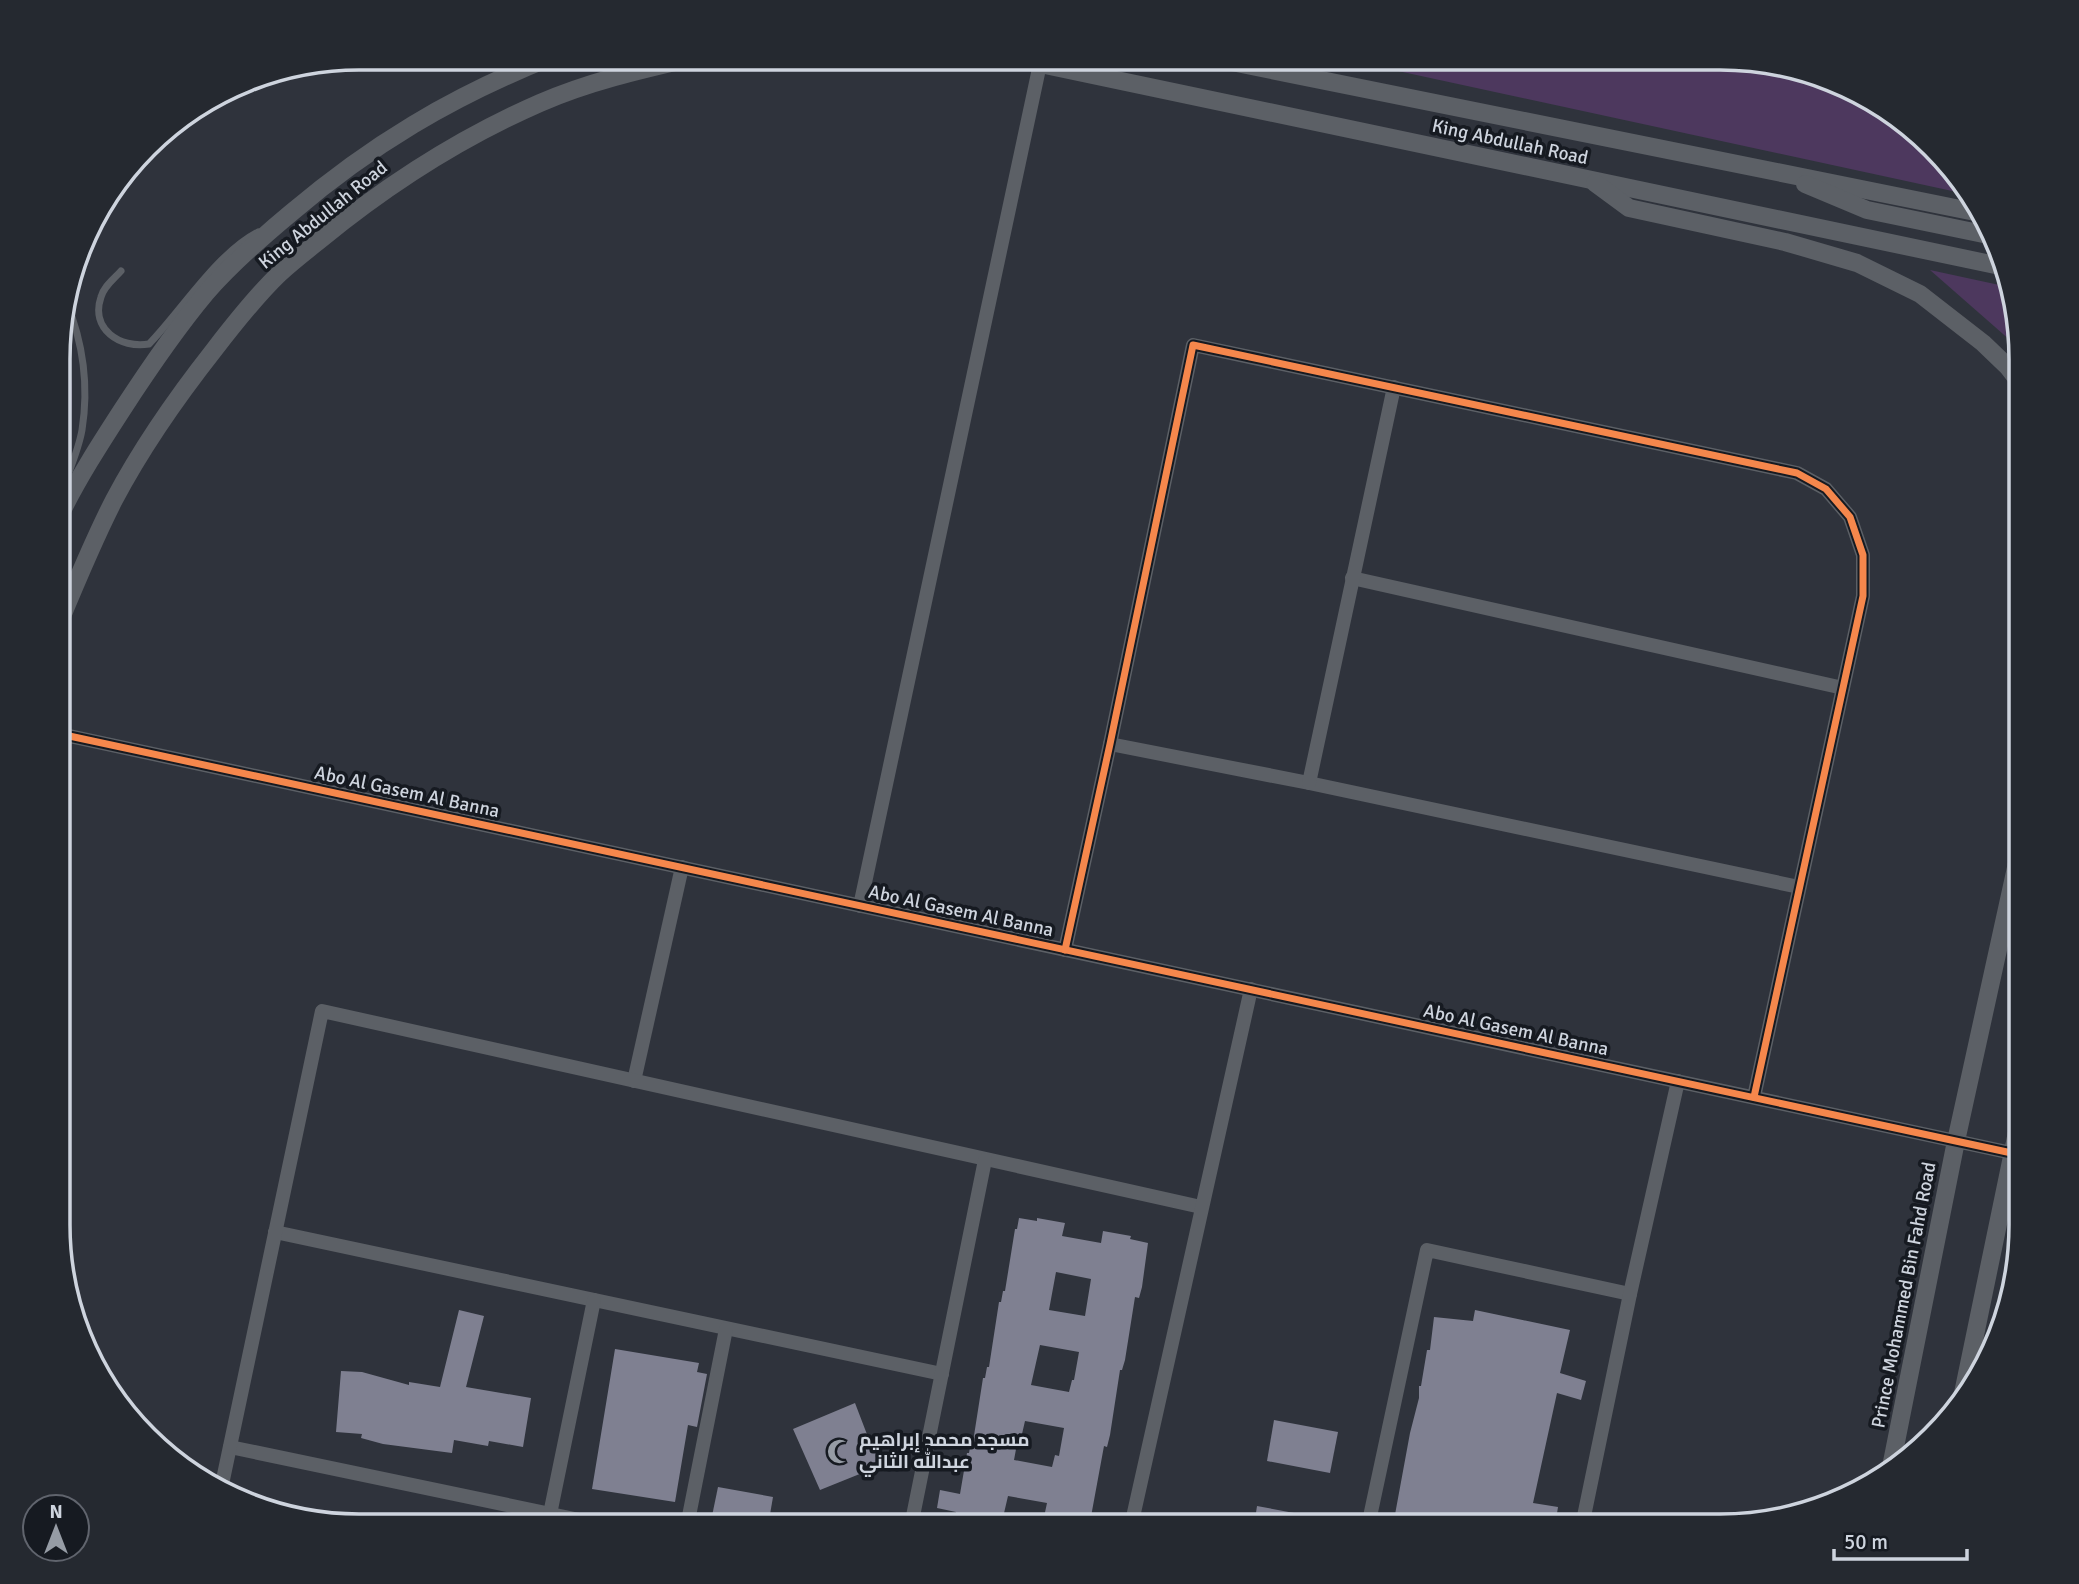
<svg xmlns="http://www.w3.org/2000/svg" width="2079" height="1584" font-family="Signika,Cairo,sans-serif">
<rect width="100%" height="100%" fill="#2f333c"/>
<g fill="#4d385e">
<path d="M1338 58H1740L1835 81 1918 132 1966 194Z"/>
<path d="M1930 270 2004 286 2019 348Z"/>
<path d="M60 326C63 337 68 348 69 359 74 388 73 437 60 464Z"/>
</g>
<g fill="#7f8091" fill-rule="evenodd">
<path d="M1019 1218 1037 1221V1218L1065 1223 1062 1236 1101 1243 1103 1231 1131 1236 1130 1239 1148 1243 1142 1287 1139 1298 1135 1297 1125 1360 1122 1370H1120L1110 1435 1107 1447 1104 1446 1090 1522 1072 1518V1521L1044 1517 1047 1503 1008 1496 1001 1526H954L956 1512 937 1508 940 1490 960 1494 967 1453H969L971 1442H973L983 1378H985L987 1367H989L999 1302H1001L1003 1291H1005L1015 1229H1017ZM1056 1272 1091 1279 1085 1316 1049 1310ZM1040 1345 1079 1352 1074 1380H1072L1069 1392 1031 1385ZM1025 1421 1064 1428 1059 1456 1055 1455 1052 1467 1014 1460 1019 1433 1022 1434Z"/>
<path d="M459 1310 484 1316 466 1387 531 1398 523 1447 489 1441 488 1446 454 1440 452 1453 383 1444 361 1438 362 1434 336 1432 341 1371 362 1372 409 1385V1382L440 1387Z"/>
<path d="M1475 1310 1570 1330 1560 1373 1586 1381 1581 1400 1557 1393 1533 1503 1558 1507 1555 1526 1529 1522 1528 1526H1453L1412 1517 1411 1523 1394 1520 1410 1433 1419 1398V1386H1421L1427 1350H1430L1434 1317 1473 1321Z"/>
<path d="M615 1349 699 1363 697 1372 707 1374 697 1427 688 1425 675 1502 592 1489Z"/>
<path d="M855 1403 868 1437 882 1465 820 1490 793 1429Z"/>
<path d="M1274 1420 1338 1432 1330 1473 1267 1461Z"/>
<path d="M718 1487 773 1497 768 1526 712 1516Z"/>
<path d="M1257 1506 1326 1519V1526H1254Z"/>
</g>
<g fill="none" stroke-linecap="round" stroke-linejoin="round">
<g stroke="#5c6066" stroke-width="7">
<path d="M121 271C114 279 104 286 101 297 90 329 120 349 149 344 182 310 216 254 258 232"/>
<path d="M60 497C67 475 78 453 82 430 89 386 83 342 66 301"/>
</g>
<g stroke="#5c6066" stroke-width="14">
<path d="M1352 578 1843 688"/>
<path d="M60 734 2021 1155"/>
<path d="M1110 744 1309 783 1799 887"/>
<path d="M1309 783 1394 387"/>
<path d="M860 906 1040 64"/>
<path d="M1065 950 1110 744 1193 345 1797 473 1826 489 1850 517 1863 555V596L1754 1097"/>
<path d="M634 1081 682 867"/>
<path d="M275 1232 942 1374"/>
<path d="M1971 1357 1986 1360"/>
<path d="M230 1447 608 1526"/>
<path d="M221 1489 322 1011 1201 1207"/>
<path d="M550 1514 594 1300"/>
<path d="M687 1526 726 1329"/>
<path d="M911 1526 985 1160"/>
<path d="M1131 1526 1251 989"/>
<path d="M1368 1526 1427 1250 1630 1294"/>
<path d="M1582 1526 1630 1294 1678 1081"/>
</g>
<g stroke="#5c6066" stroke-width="18">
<path d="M1012 58 2000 266"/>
<path d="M1212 58 1980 213"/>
<path d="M1595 183 1629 208 1785 242 1857 263 1920 294 1983 343 2008 367 2021 384"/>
<path d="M1805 184 1867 210 1993 236"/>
<path d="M60 515C78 478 100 444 122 410 148 370 175 330 206 293 231 264 261 238 291 213 371 145 451 97 549 58"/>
<path d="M60 621C77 580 94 539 114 500 142 447 177 397 214 350 234 324 255 297 279 274 292 262 306 251 320 240 387 185 460 138 540 103 588 82 640 70 692 58"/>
<path d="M1962 1398 2021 1113"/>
<path d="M1891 1467 1956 1141 2021 845"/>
</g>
<defs>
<g id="cycleway">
<path d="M60 734 2021 1155"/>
<path d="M1065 950 1110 744 1193 345 1797 473 1826 489 1850 517 1863 555V596L1754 1097"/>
</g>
</defs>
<use href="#cycleway" stroke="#161a21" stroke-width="11"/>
<use href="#cycleway" stroke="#f5874c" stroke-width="7"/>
</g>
<defs>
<symbol id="mosque-bare" viewBox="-9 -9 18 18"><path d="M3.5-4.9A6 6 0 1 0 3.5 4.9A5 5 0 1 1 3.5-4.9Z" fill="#969ca5" stroke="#161a21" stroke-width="2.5" paint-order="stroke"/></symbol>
</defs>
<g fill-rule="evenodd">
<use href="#mosque-bare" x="822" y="1434" width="35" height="35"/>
</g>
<g text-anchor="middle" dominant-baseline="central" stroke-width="7" stroke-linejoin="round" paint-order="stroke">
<g font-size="19" fill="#ced4de" stroke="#161a21">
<text transform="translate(1510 142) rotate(12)">King Abdullah Road</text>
<text transform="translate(323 215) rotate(-39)">King Abdullah Road</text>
<text transform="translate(407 792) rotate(12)">Abo Al Gasem Al Banna</text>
<text transform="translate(961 911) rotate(12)">Abo Al Gasem Al Banna</text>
<text transform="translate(1516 1030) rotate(12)">Abo Al Gasem Al Banna</text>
<text transform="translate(1904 1295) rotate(-79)">Prince Mohammed Bin Fahd Road</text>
</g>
<g font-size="19" font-weight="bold" fill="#ced4de" stroke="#161a21" text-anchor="start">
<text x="859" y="1440">مسجد محمد إبراهيم<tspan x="859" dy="22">عبدالله الثاني</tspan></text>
</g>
</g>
<path d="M0 0H2079V1584H0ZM359 70H1720A289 289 0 0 1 2009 359V1225A289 289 0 0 1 1720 1514H359A289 289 0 0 1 70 1225V359A289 289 0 0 1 359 70Z" fill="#252930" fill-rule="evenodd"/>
<path fill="none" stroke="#ced4de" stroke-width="3.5" d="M359 70H1720A289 289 0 0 1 2009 359V1225A289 289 0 0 1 1720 1514H359A289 289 0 0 1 70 1225V359A289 289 0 0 1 359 70Z"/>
<g transform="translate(56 1528)"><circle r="33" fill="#161a21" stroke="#60646d" stroke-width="2"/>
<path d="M0-5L12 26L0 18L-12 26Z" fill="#969ca5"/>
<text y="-10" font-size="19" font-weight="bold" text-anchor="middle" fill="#ced4de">N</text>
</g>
<path d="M1834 1549v10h133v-10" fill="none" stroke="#ced4de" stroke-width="3.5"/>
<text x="1844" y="1549" font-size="21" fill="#ced4de" stroke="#161a21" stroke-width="5" paint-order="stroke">50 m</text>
</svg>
